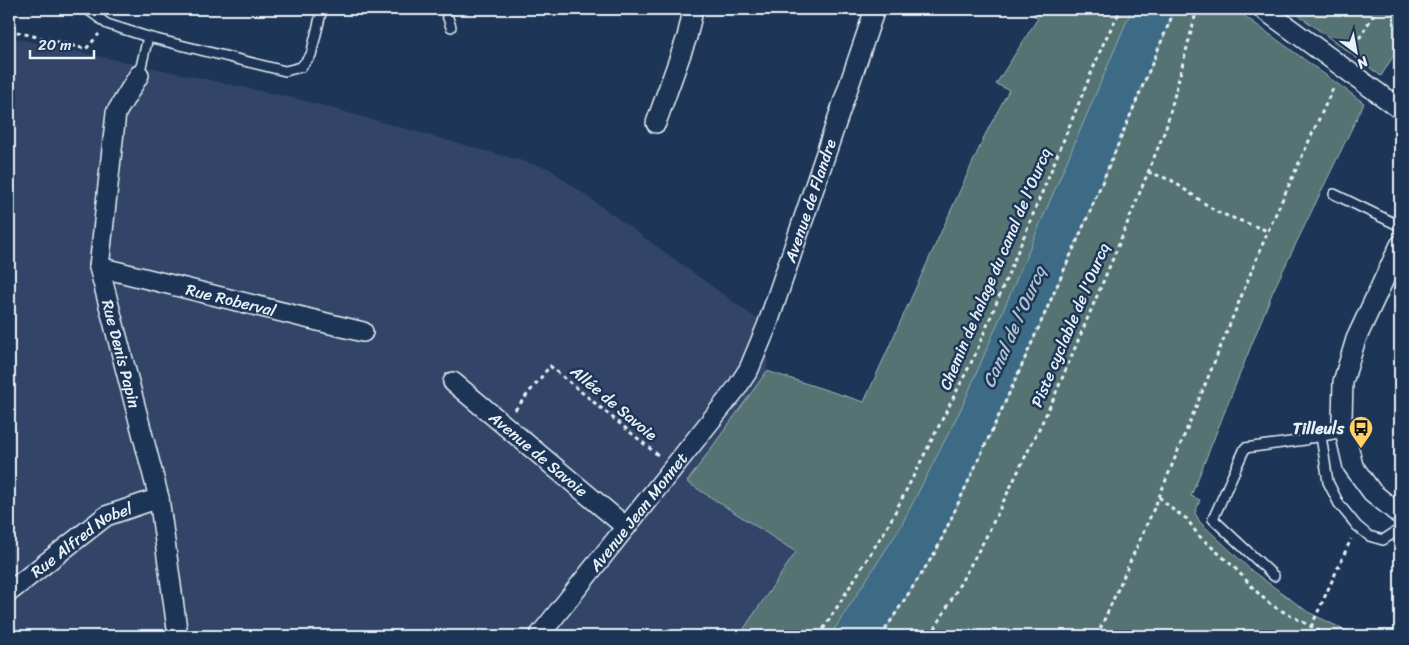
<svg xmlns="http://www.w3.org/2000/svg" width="1409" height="645" font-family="Sriracha,sans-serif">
<rect width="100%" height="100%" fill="#1d3557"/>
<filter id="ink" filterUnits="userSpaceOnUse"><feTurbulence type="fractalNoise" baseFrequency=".02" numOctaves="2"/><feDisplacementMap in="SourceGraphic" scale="10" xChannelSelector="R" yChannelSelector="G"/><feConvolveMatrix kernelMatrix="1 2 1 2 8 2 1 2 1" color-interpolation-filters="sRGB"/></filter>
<g filter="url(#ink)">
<path fill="#314468" d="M9 37 298 99 548 168 767 326V371L687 482 797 552 740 636H9Z"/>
<g fill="#557372" stroke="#9eb2b5">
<path d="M1037 9H1132L962 407 900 528 830 636H739L796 552 687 482 767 371 864 402 986 133 1009 90 996 84 1038 18 1033 15Z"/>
<path d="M1175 9H1235L1364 103 1273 291 1191 496 1200 500 1195 513 1200 522 1252 571 1308 612 1357 636H881L936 551 1014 383 1088 216Z"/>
<path d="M1290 9H1400V45L1381 76Z"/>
</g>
<path fill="#3e6a84" stroke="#82a0b2" d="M1132 9H1175L1088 216 1014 383 936 551 881 636H830L900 528 962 407Z"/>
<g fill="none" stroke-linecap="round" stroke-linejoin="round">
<defs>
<g id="lane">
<path d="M87 9 107 24 148 37 285 71 301 67 311 55 322 9"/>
<path d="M445 9 451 27"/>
<path d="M139 75 148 37"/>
<path d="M1334 194 1400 226"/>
<path d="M1321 436 1328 482 1339 504 1357 526 1369 536 1383 540 1400 529"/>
<path d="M1311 438 1345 432"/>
<path d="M1274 576 1213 519 1245 448 1305 440"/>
</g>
<g id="street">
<path d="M1263 9 1400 109"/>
<path id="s1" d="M139 75 116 113 99 267 159 498 178 636"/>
<path d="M656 123 687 37 692 15 691 9"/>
<path d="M1400 245 1356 339 1343 382 1342 419 1353 466 1372 492 1400 515"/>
<path id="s2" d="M99 267 363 332"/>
<path id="s3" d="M453 382 626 527"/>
<path id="s4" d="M9 592 106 516 159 498"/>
<path id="s5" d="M539 636 736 389 749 369 767 326 875 9"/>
</g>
</defs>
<use href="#lane" stroke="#e8f1f8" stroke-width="12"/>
<use href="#street" stroke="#e8f1f8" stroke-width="22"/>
<g stroke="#e8f1f8" stroke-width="3" stroke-dasharray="4 4" stroke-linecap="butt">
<path d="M9 30 86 49 99 34"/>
<path d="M1351 52 1377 9"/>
<path d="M1148 172 1171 180 1217 212 1268 231"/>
<path d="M515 410 550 366 659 456"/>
<path d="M1159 497 1172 509 1187 519 1198 535 1234 567 1256 591 1271 605 1329 636"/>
<path d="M1311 627 1351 539"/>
<path d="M819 636 889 524 975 355 1104 42 1121 9"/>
<path d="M881 636 936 551 1014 383 1088 216 1175 9"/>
<path d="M931 636 985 539 1052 402 1114 256 1166 128 1197 9"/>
<path d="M1097 636 1159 497 1268 231 1334 86"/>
</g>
<use href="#lane" stroke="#1d3557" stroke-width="9"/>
<use href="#street" stroke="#1d3557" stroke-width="19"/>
</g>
</g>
<defs>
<symbol id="bus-pin" viewBox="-11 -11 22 30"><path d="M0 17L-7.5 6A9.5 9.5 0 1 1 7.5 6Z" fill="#ffd166" stroke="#1d3557"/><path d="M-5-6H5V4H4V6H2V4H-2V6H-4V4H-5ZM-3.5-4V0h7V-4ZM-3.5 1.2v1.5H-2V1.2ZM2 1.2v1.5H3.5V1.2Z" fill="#111"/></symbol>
</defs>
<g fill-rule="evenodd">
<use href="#bus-pin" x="1347" y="414" width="28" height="38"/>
</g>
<g text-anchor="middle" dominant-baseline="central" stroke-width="5" stroke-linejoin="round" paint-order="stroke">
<g font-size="16" fill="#e8f1f8" stroke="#1d3557">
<text stroke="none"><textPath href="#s5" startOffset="519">Avenue de Flandre</textPath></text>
<text transform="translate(995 269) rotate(-67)">Chemin de halage du canal de l'Ourcq</text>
<text stroke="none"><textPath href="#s2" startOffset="136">Rue Roberval</textPath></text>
<text transform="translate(1070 325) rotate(-67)">Piste cyclable de l'Ourcq</text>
<text stroke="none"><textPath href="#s1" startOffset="289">Rue Denis Papin</textPath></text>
<text transform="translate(614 403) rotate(40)">Allée de Savoie</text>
<text stroke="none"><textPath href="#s3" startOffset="112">Avenue de Savoie</textPath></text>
<text stroke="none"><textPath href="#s5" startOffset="159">Avenue Jean Monnet</textPath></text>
<text stroke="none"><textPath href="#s4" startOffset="90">Rue Alfred Nobel</textPath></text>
</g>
<g font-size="16" font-weight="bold" fill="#e8f1f8" stroke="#1d3557" text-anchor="end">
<text x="1344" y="428">Tilleuls</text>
</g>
<g font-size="18" font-style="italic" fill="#acc2cf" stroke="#1d3557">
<text transform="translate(1014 327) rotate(-66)">Canal de l'Ourcq</text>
</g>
</g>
<rect width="1409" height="645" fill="none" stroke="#1d3557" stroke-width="30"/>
<rect x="15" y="15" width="1379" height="615" fill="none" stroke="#e8f1f8" stroke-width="2" filter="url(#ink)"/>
<g transform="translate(1356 52) rotate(148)" stroke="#1d3557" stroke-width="4" paint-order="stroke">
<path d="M0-4L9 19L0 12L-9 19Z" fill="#e8f1f8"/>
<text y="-8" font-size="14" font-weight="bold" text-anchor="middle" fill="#e8f1f8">N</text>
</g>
<path d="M30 50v8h64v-8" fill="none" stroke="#e8f1f8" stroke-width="2.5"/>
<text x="38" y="50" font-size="15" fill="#e8f1f8" stroke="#1d3557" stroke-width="4" paint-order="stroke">20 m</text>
</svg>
